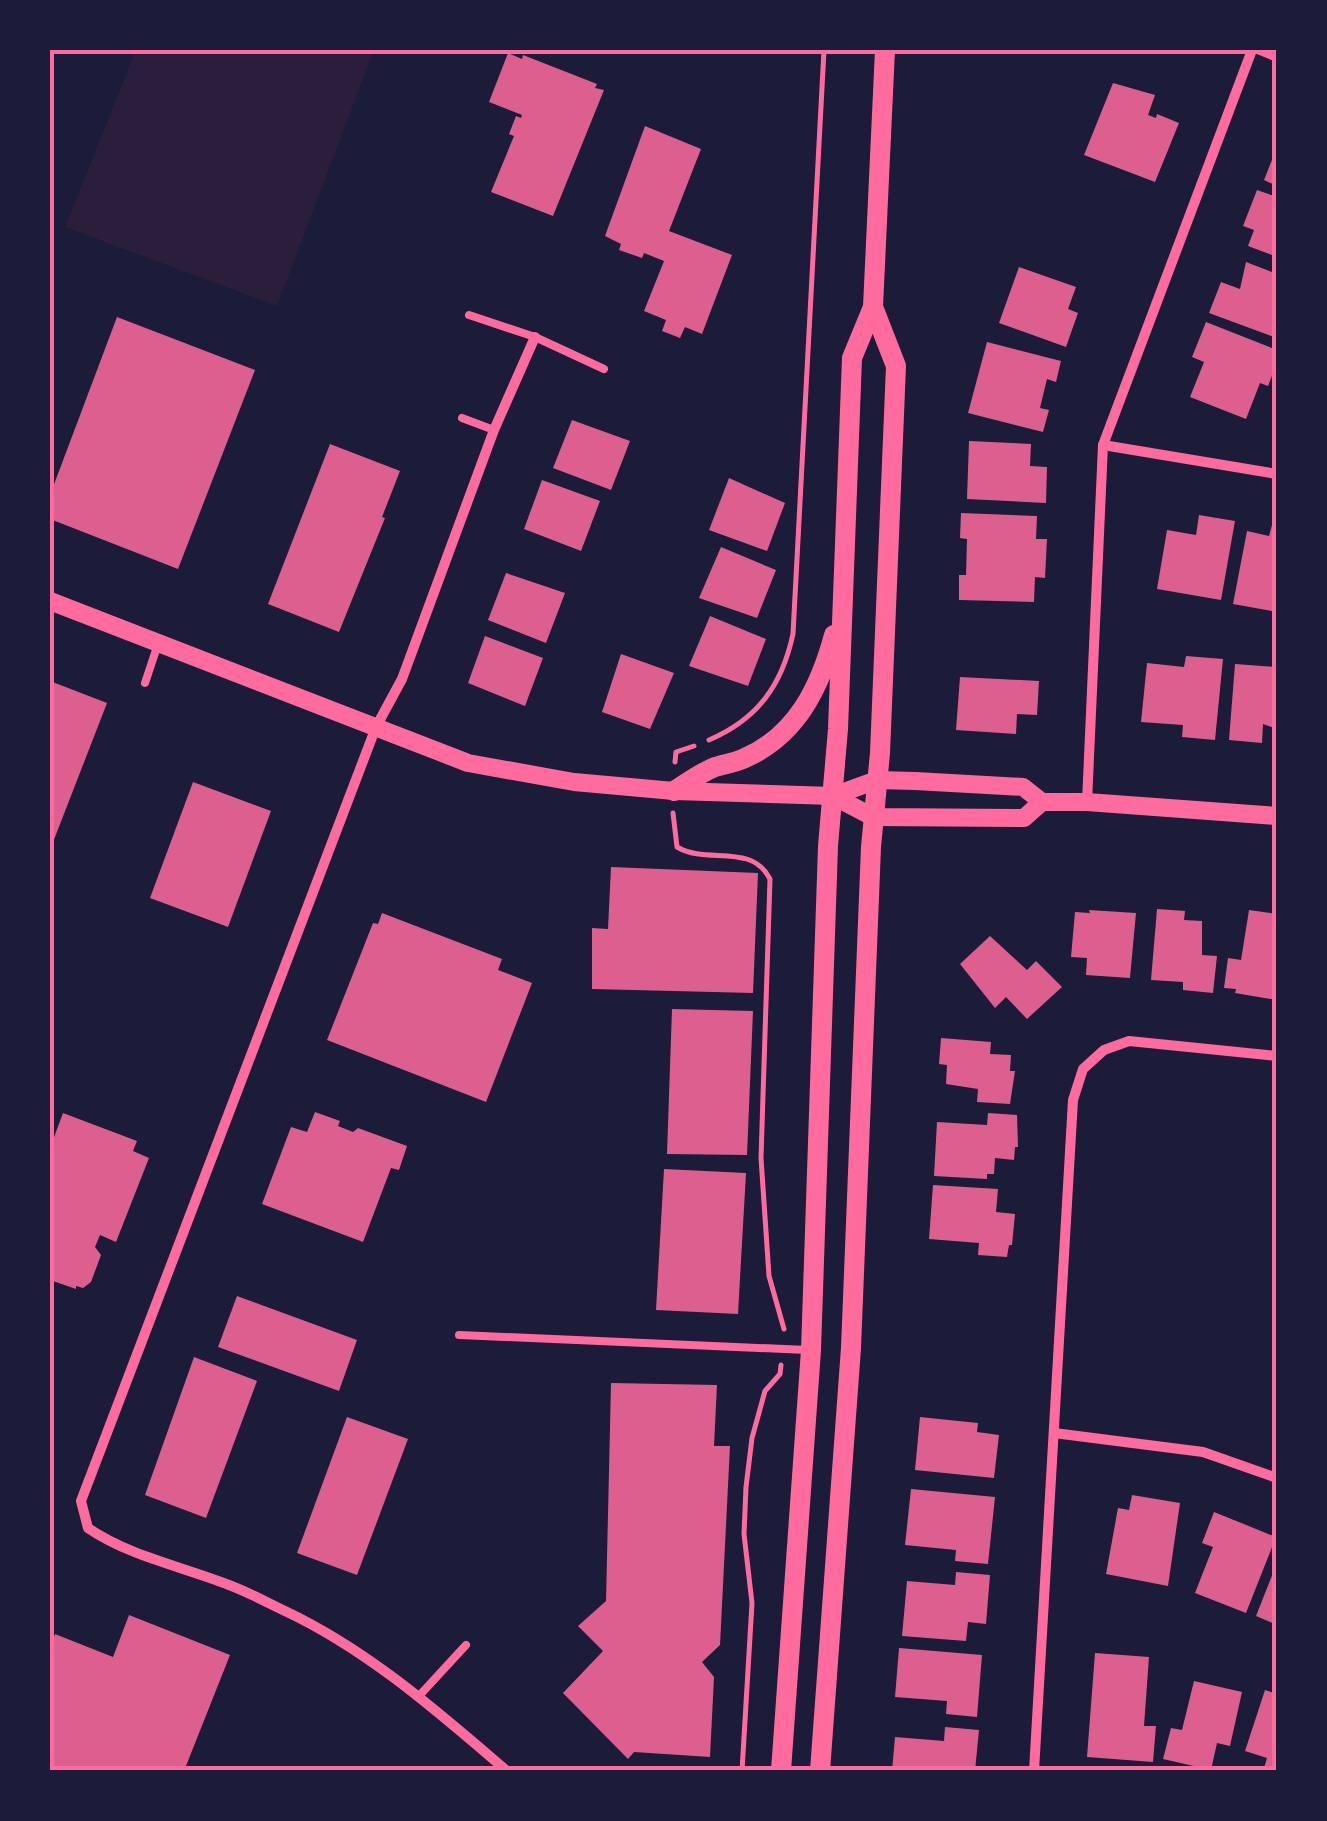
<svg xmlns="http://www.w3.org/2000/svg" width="1327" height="1821" font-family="'Work Sans',sans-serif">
<rect width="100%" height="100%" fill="#1b1b3a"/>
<path fill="#2a1e3b" d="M136 50H374L277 306 65 227Z"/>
<g fill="#dd5f8e">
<path d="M508 53 522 59 523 55 597 84 595 88 604 90 553 216 491 192 514 136 509 134 516 116 521 118 522 115 489 102Z"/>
<path d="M1113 83 1155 95 1148 115 1156 118 1157 114 1179 123 1155 182 1084 155Z"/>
<path d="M645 126 701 149 669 231 732 255 702 334 685 327 680 338 662 331 666 320 644 311 664 261 644 253 642 258 619 250 621 244 605 236Z"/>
<path d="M1277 147V186L1264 180Z"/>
<path d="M1257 190 1277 197V257L1248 246 1254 230 1243 226Z"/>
<path d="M1246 262 1277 274V338L1209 313 1221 282 1240 289Z"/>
<path d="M1019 267 1076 287 1068 309 1078 313 1066 347 999 323Z"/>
<path d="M117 317 255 370 178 569 50 519V495Z"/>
<path d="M1206 322 1277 350V363L1268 386 1260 383 1246 419 1190 397 1204 362 1192 357Z"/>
<path d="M987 342 1061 361 1056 382 1047 379 1040 408 1049 410 1043 432 968 413Z"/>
<path d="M572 420 630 441 611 490 553 468Z"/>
<path d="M969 441 1031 444 1030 466 1047 467 1046 503 967 499Z"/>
<path d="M330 444 400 471 382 517 385 518 339 632 268 604Z"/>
<path d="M729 478 785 503 767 551 709 530Z"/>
<path d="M542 480 600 501 581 551 524 529Z"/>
<path d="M961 513 1037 516 1036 539H1047L1045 578 1035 577 1034 602 959 600V575H966L967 539 960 538Z"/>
<path d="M1199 515 1235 521 1221 600 1157 589 1167 530 1196 535Z"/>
<path d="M1272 525 1277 526V612L1233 604 1247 531 1269 536Z"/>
<path d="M721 547 776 570 757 618 699 598Z"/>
<path d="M506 573 565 593 546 643 488 620Z"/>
<path d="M710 616 766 639 748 686 689 666Z"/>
<path d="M485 636 543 658 525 706 468 683Z"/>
<path d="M621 654 674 673 650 729 602 712Z"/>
<path d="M1186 656 1223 659 1215 740 1182 737 1183 725 1141 722 1147 663 1184 667Z"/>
<path d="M1235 664 1277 667V729L1263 724 1262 743 1229 740Z"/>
<path d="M960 677 1039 681 1037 715 1017 714 1016 734 956 730Z"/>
<path d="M50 681 107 703 50 850Z"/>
<path d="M193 782 271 811 228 927 150 898Z"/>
<path d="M611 867 758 873 753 993 592 989V928L608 929Z"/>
<path d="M1157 909 1185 911 1184 920 1202 921V955L1217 956 1213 993 1183 990V982L1151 980Z"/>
<path d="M1089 910 1136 913 1130 978 1086 975 1087 958 1071 957 1075 912 1090 913Z"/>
<path d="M1249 910 1277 914V1000L1235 993 1236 989 1224 988 1228 958 1241 960Z"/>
<path d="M382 913 502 959 498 970 532 983 486 1102 327 1040 373 923 378 924Z"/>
<path d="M990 936 1027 970 1036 961 1062 987 1027 1019 1006 997 995 1008 960 964Z"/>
<path d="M672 1009 753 1011 747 1155 667 1154Z"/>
<path d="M941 1038 991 1042 990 1054 1011 1055 1010 1071H1015L1010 1104 977 1102 978 1089 946 1084 947 1065 939 1064Z"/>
<path d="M315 1112 340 1121 338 1126 353 1132 358 1128 407 1146 399 1170 391 1168 363 1242 262 1204 291 1127 307 1132Z"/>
<path d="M63 1113 137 1141 133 1151 149 1158 116 1242 100 1235 95 1247 101 1255 91 1282 83 1288 76 1286V1289L50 1280V1148Z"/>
<path d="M988 1113 1017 1115 1018 1147H1015L1014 1160 995 1158 994 1174H987V1179L934 1176 937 1122 987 1125Z"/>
<path d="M664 1169 746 1173 738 1314 656 1310Z"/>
<path d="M933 1185 998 1189 996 1212 1015 1214 1012 1245H1009L1007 1257 978 1255 979 1243 929 1239Z"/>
<path d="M237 1296 357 1340 339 1391 218 1347Z"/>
<path d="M194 1357 257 1381 206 1518 145 1495Z"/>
<path d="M611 1383 717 1385 714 1446H730L720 1645 702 1662 714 1677 710 1757 634 1752 628 1759 563 1693 603 1651 578 1626 606 1601Z"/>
<path d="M347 1417 408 1439 357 1575 297 1553Z"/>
<path d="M920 1417 978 1423 977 1432 999 1435 994 1478 915 1470Z"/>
<path d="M911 1489 995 1497 988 1564 955 1561 956 1550 905 1545Z"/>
<path d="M1132 1495 1180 1503 1168 1586 1106 1574 1118 1508 1129 1510Z"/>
<path d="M1214 1512 1276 1537 1246 1613 1195 1593 1213 1547 1202 1543Z"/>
<path d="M1277 1563V1625L1256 1616Z"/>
<path d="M956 1572 990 1575 986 1624 968 1622 966 1641 902 1636 907 1581 955 1585Z"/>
<path d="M129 1615 230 1655 184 1771H50V1648L55 1634 113 1657Z"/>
<path d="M899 1648 982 1655 977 1717 946 1714 947 1701 895 1697Z"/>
<path d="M1095 1653 1149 1657 1144 1726H1156L1153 1762 1087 1757Z"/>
<path d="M1194 1681 1242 1692 1230 1746 1217 1743 1211 1770 1163 1759 1171 1728 1182 1730Z"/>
<path d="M1265 1690 1277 1694V1771H1263L1267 1758 1245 1751Z"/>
<path d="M945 1727 979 1730 975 1771H892L895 1737 944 1741Z"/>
</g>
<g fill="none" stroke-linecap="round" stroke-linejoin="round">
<g stroke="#ff6b9d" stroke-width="5">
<path d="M709 740C758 719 782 685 793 634L824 50"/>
<path d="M675 762 676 752 694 746"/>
<path d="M673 813 677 847C707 865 751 842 770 879L761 1158 769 1276 784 1329"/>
<path d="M742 1771 752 1603 744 1534 746 1487 752 1438 765 1391 780 1374 781 1365"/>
</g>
<g stroke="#ff6b9d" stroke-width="8">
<path d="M469 315 535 337 604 369"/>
<path d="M462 418 494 430"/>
<path d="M145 683 158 644"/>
<path d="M459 1335 807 1350"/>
<path d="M419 1696 466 1645"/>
</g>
<g stroke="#ff6b9d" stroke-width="10">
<path d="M1260 50 1277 57"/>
<path d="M1103 445 1277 474"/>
<path d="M1087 802 1103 445 1252 50"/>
<path d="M1054 1433 1203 1452 1277 1478"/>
<path d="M507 1771C438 1712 368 1650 285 1611 266 1602 248 1592 229 1585 181 1566 131 1557 88 1528L81 1501 376 727 402 679 494 430 535 337"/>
<path d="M1034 1771 1073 1100 1083 1069 1104 1050 1129 1041 1277 1056"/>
</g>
<g stroke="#ff6b9d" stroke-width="18">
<path d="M50 601 468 763 574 782 674 791 833 796 877 780 915 781 1023 787 1042 802H1087L1277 816"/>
<path d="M833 796 873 817 1024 818 1042 802"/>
</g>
<g stroke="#ff6b9d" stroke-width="20">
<path d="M674 791C687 783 700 773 715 767 724 764 735 763 745 758 797 735 820 687 834 635"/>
<path d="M781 1771 811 1350 828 846 838 729 852 358 873 307 885 50"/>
<path d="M820 1771 851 1348 871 847 880 753 896 366 873 307"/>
</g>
</g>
<rect width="1327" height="1821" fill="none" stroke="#1b1b3a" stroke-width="105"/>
<rect x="52" y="52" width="1222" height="1716" fill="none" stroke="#ff6b9d" stroke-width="4"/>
</svg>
